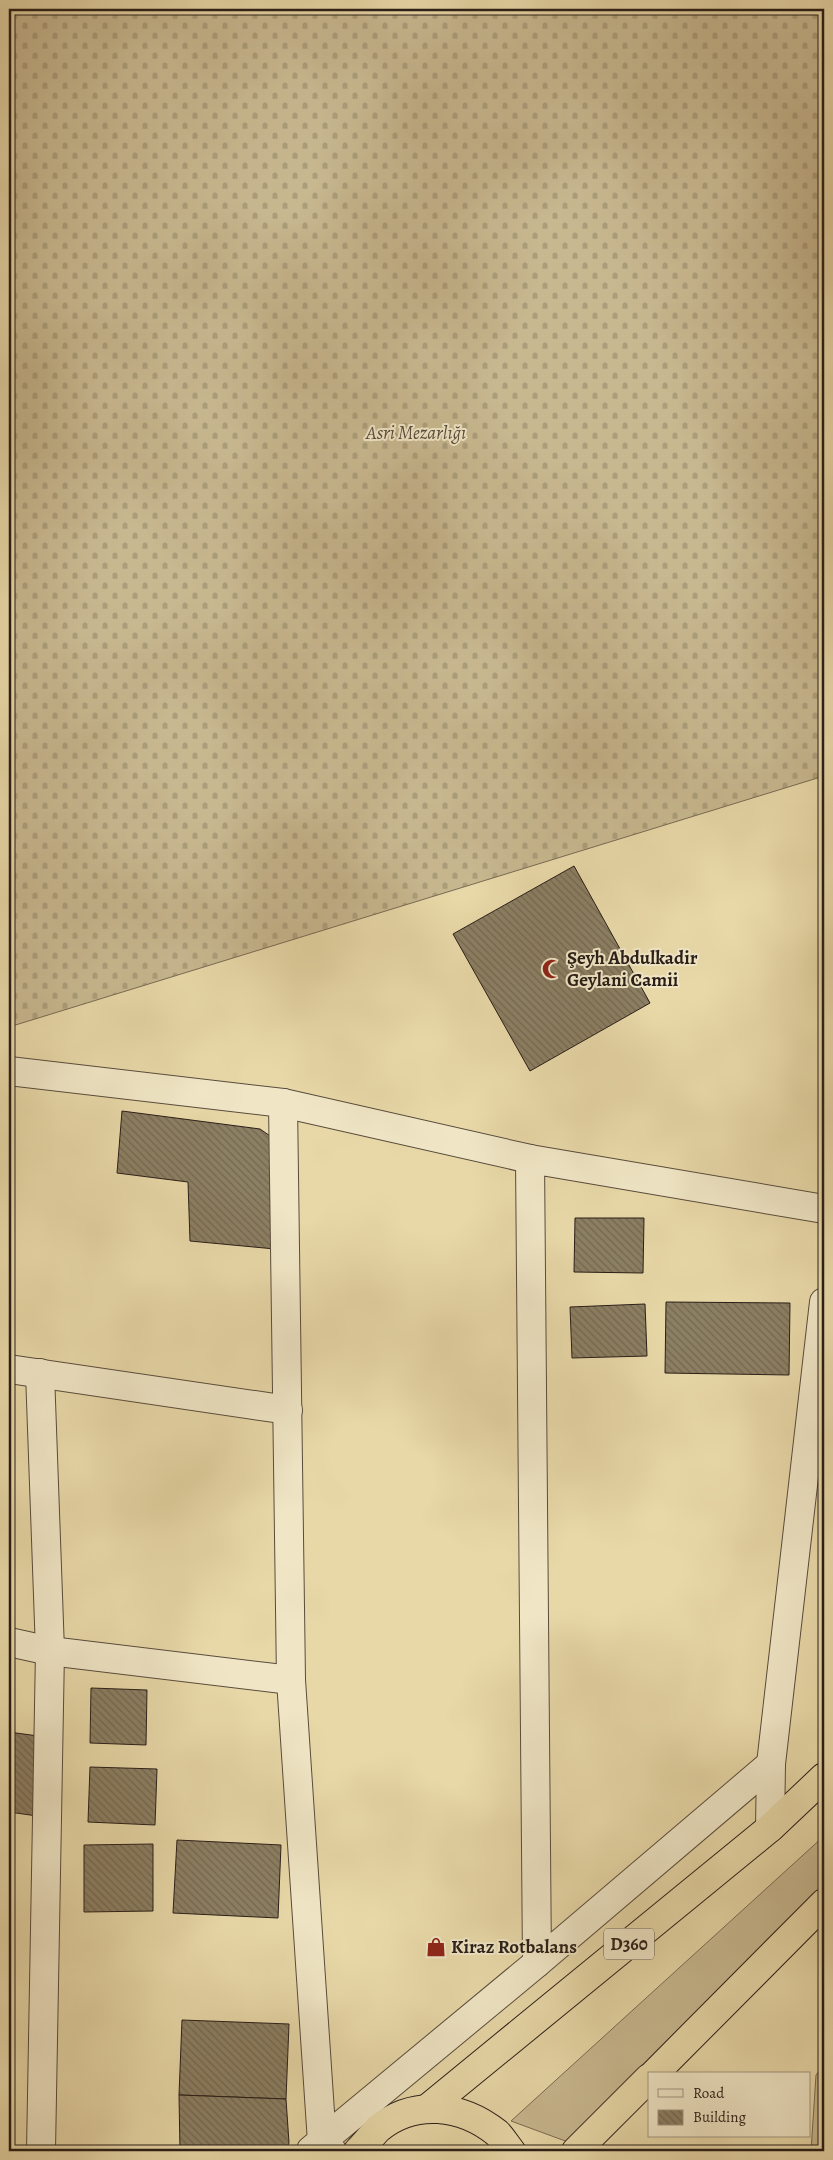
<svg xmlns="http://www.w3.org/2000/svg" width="833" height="2160" font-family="Alegreya,serif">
<defs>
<pattern id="cemetery-stones" width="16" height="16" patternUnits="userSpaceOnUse" patternTransform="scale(1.25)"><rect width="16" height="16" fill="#c8b890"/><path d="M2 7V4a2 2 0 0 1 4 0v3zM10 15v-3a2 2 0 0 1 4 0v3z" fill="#ac9e7b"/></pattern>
<pattern id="building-back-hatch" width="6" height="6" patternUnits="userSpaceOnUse" patternTransform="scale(1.25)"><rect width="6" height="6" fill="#8c7f63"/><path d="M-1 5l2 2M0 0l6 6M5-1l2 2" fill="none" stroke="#726751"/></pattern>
</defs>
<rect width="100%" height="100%" fill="#e8d8a8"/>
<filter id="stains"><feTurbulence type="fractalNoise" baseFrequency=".004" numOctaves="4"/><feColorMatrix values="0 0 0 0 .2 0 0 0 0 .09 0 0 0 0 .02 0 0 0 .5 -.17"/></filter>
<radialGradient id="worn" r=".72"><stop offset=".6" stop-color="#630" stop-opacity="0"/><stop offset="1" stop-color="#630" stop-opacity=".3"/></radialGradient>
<g fill="#c8b890" stroke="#786b54">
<path d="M824 1836V1892L568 2142 511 2121Z"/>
<path d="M824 2065V2151H811L816 2075Z"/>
</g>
<path fill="url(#cemetery-stones)" stroke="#786b54" d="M9 9H824V776L9 1027Z"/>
<g fill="url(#building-back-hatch)" stroke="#291e18">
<path d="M574 866 650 1003 530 1071 453 934Z"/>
<path d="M122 1111 260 1129 273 1138 275 1249 190 1241 188 1182 117 1173Z"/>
<path d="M575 1218H644L643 1273 574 1272Z"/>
<path d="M666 1302 790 1303 789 1375 665 1373Z"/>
<path d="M645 1304 647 1356 572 1358 570 1307Z"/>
<path d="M91 1688 147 1690 146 1745 90 1743Z"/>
<path d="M9 1732 38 1736 37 1816 9 1812Z"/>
<path d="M90 1767 157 1769 155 1825 88 1822Z"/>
<path d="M177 1840 281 1845 278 1918 173 1913Z"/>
<path d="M153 1844V1911L84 1912V1845Z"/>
<path d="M182 2020 289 2024 286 2099 179 2095Z"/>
<path d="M179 2095 286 2099 289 2143 285 2151H180Z"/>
</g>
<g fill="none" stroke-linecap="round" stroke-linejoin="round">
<defs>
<g id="street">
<path d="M9 1071 283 1103"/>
<path d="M9 1369 288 1410"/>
<path d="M40 1373 50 1651 41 2151"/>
<path d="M9 1642 50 1651 291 1680"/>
<path d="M770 1828 771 1764 824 1302"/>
<path d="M537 1963 530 1159 824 1209"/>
<path d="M311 2150 537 1963 771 1764"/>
<path d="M332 2151 322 2142 291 1680 283 1103 530 1159"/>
</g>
<g id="highway">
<path d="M654 2074 824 1903"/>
<path d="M429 2107 770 1828 824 1777"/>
<path d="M358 2151C365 2144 372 2135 379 2128 415 2099 462 2105 497 2133 502 2138 506 2145 511 2151"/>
<path d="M576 2151 649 2078"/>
</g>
</defs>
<use href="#street" stroke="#594c3c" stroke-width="30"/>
<use href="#highway" stroke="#291e18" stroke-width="30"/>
<use href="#street" stroke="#f0e6c6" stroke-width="28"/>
<use href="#highway" stroke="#e8d8a8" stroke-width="28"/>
</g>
<defs>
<symbol id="mosque-bare" viewBox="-9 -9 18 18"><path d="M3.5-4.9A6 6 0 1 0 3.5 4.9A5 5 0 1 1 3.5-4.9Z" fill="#8f2418" stroke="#f0e6c6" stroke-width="2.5" paint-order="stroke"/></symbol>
<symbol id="shop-bare" viewBox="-9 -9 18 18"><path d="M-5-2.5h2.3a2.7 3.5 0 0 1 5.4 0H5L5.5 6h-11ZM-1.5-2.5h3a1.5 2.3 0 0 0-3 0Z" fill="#8f2418" stroke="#f0e6c6" stroke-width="2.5" paint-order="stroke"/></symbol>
</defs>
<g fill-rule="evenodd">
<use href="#mosque-bare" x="538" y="955" width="28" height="28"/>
<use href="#shop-bare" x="422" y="1933" width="28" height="28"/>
</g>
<g text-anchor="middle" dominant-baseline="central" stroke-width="4" stroke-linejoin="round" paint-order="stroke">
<rect fill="#f0e6c6" stroke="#655a4c" stroke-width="1" x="604" y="1928.5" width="50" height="31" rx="4"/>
<g font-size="18" font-weight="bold" fill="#291e18">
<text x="629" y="1944">D360</text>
</g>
<g font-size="19" font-style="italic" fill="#594c3c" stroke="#f0e6c6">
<text x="416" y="433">Asri Mezarlığı</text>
</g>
<g font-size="19" font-weight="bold" fill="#291e18" stroke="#f0e6c6" text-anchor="start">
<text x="567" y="958">Şeyh Abdulkadir<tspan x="567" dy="22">Geylani Camii</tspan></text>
<text x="451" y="1947">Kiraz Rotbalans</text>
</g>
</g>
<rect width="833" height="2160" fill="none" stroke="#e8d8a8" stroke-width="30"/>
<rect x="10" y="10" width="813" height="2140" fill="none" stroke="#291e18" stroke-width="2.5"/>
<rect x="15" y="15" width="803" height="2130" fill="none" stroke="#291e18"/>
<rect x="648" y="2072" width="162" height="65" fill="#f0e6c6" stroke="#a09680"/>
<rect x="658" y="2089" width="25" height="8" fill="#f0e6c6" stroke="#a09680"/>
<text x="693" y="2098" font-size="15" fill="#291e18">Road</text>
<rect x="658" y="2110" width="25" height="15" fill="url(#building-back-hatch)" stroke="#a09680"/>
<text x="693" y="2122" font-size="15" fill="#291e18">Building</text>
<rect width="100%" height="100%" filter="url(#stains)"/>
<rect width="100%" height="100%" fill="url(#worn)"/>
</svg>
